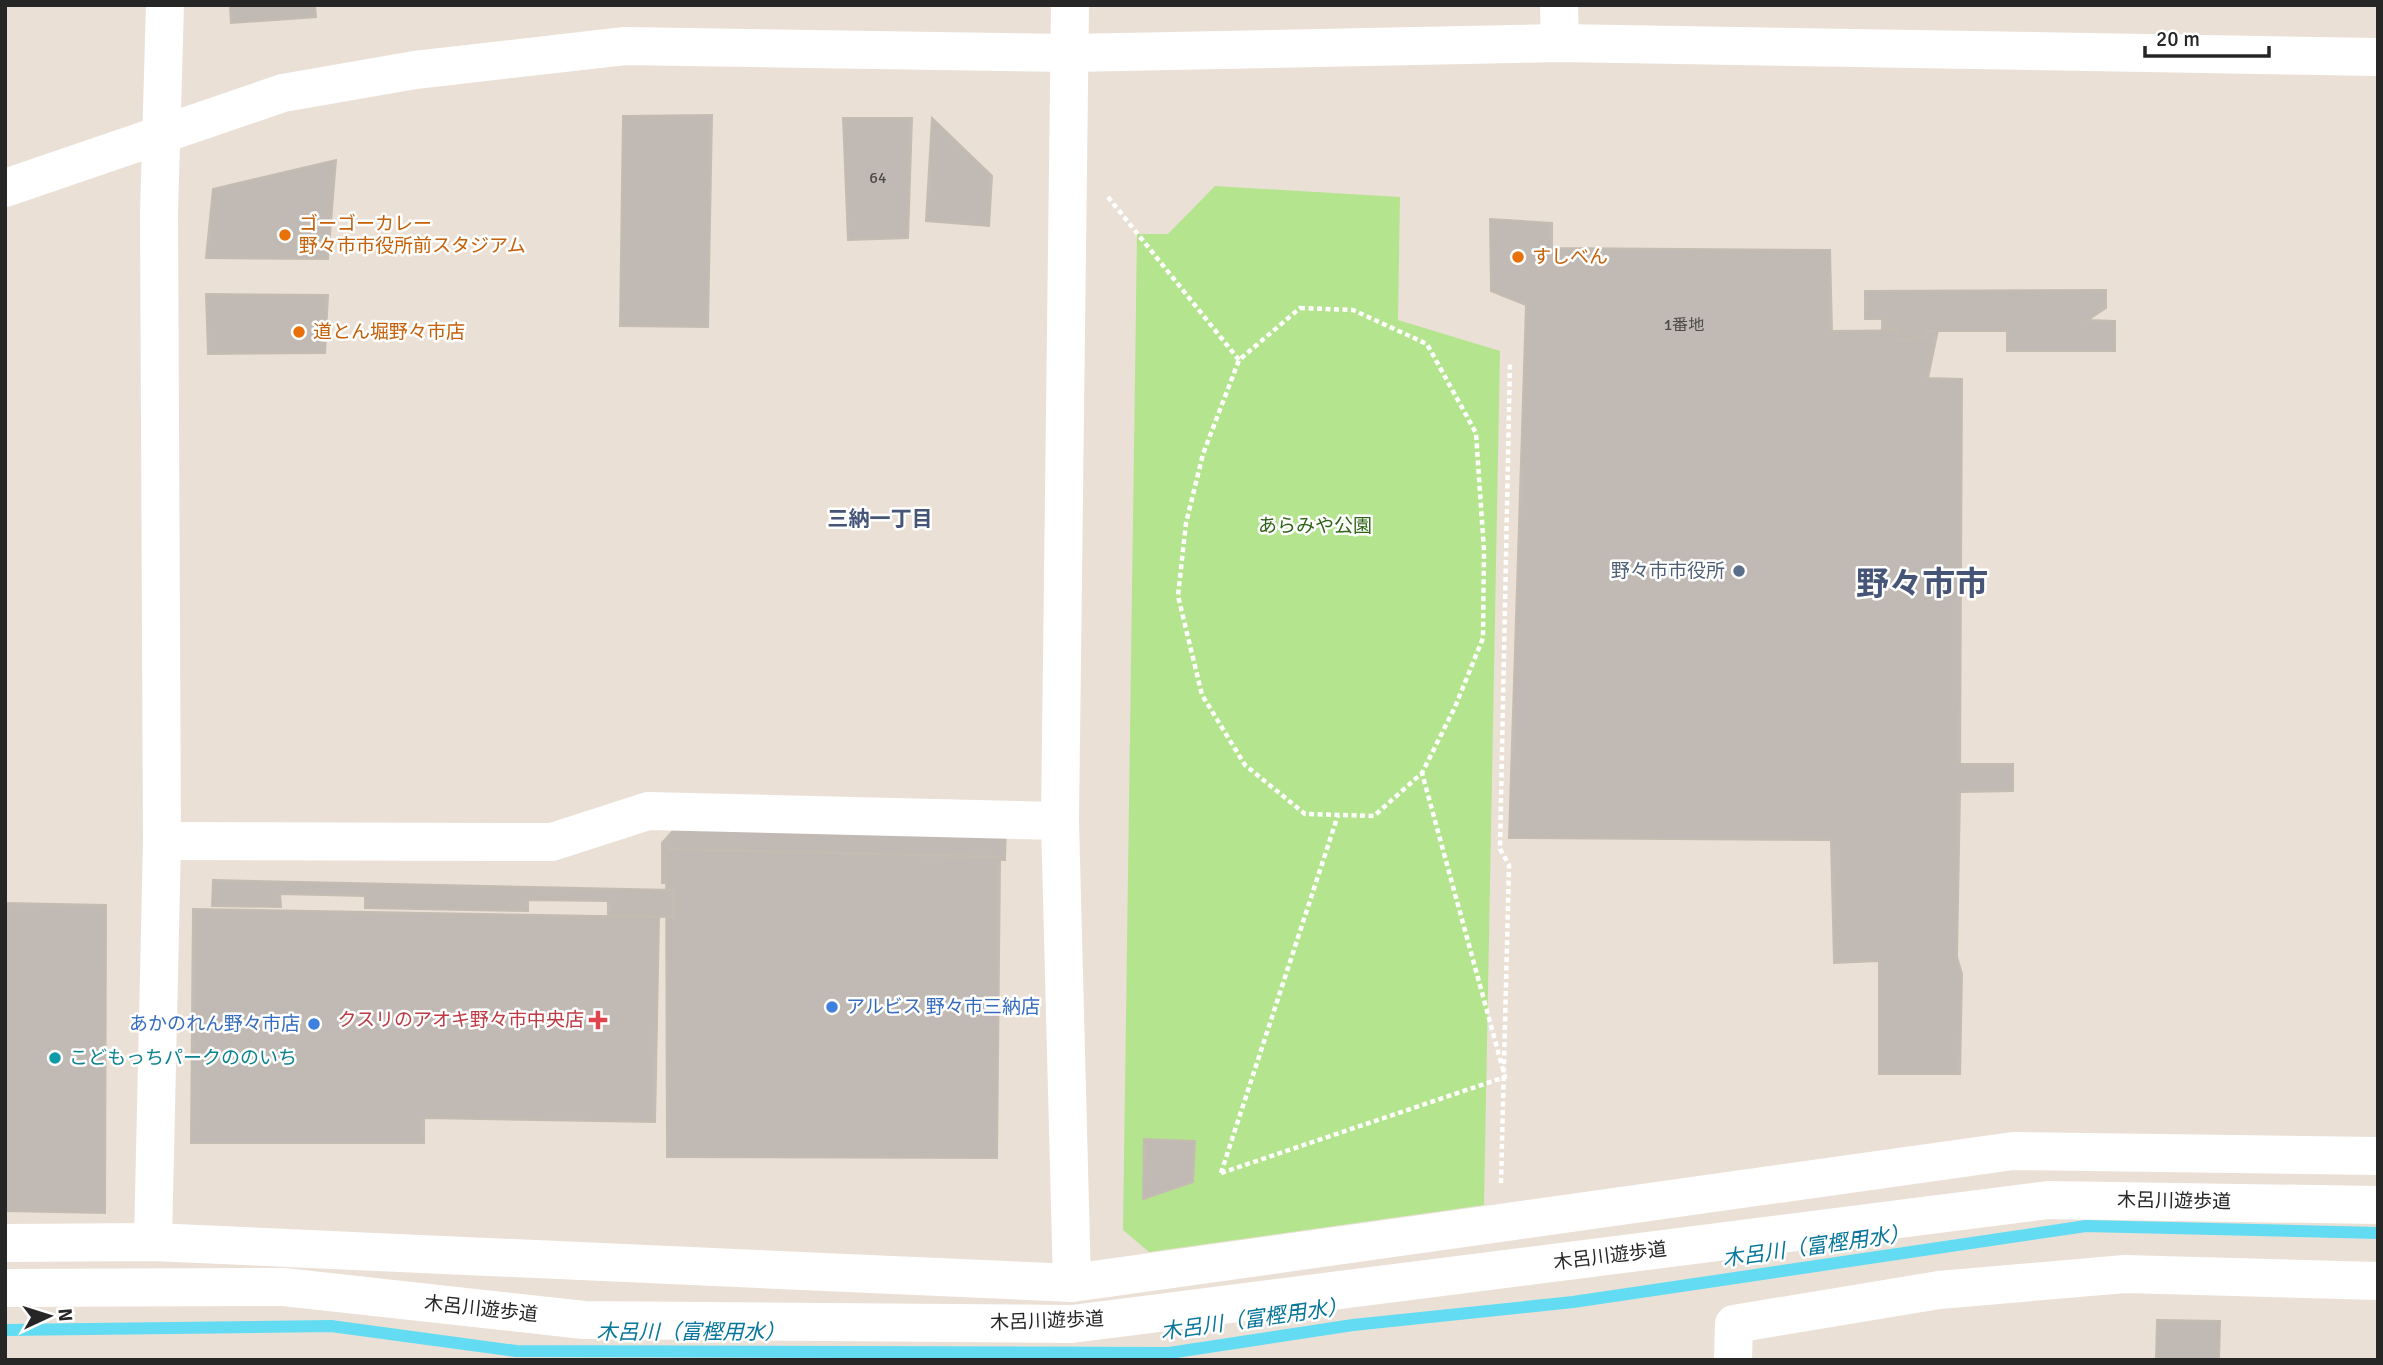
<svg xmlns="http://www.w3.org/2000/svg" width="2383" height="1365" font-family="Signika,'Noto Sans JP',sans-serif">
<rect width="100%" height="100%" fill="#eae0d6"/>
<path fill="#b5e48f" d="M1215 186 1400 197 1398 320 1500 351 1484 1205 1149 1252 1123 1230 1137 234H1168Z"/>
<g fill="none" stroke-linecap="round" stroke-linejoin="round">
<path stroke="#63dcf3" stroke-width="12" d="M5 1330 331 1326 516 1351 1169 1353 1353 1325 1573 1302 2086 1226 2378 1233"/>
</g>
<g fill="#c1bab4" stroke="#c5bcb1" stroke-width="2">
<path d="M230 5H315L316 17 231 23Z"/>
<path d="M712 115 708 327 620 326 623 116Z"/>
<path d="M843 118H912L908 238 848 240Z"/>
<path d="M932 118 992 176 989 226 926 221Z"/>
<path d="M336 160 328 259 206 258 213 189Z"/>
<path d="M1490 219 1552 223V248L1830 250 1832 331 1938 330 1928 378 1962 379 1960 764H2013V791L1960 792 1957 957 1962 974 1960 1074H1879V961L1834 963 1831 840 1509 838 1526 305 1491 291Z"/>
<path d="M2106 290V308L2088 320 2115 321V351H2007V331H1927L1926 336 1898 341V329H1882V319H1865V291Z"/>
<path d="M206 294 328 295 325 353 208 354Z"/>
<path d="M1006 824 1005 860 684 857V883H662V843L678 825Z"/>
<path d="M666 849 1000 857 997 1158 667 1157Z"/>
<path d="M213 880 673 890V917L608 916V901L528 900V911L365 908V896L280 894 281 907 212 906Z"/>
<path d="M5 903 106 905 105 1213 5 1211Z"/>
<path d="M193 909 659 917 655 1122 424 1118V1143H191Z"/>
<path d="M1144 1139 1195 1141 1193 1182 1143 1199Z"/>
<path d="M2157 1320 2220 1321 2219 1360H2156Z"/>
</g>
<g fill="none" stroke-linecap="round" stroke-linejoin="round">
<g stroke="#fff" stroke-width="4.5" stroke-dasharray="5 3.5" stroke-linecap="butt">
<path d="M1108 197 1239 360"/>
<path d="M1300 308 1353 310 1427 344 1476 433 1484 551 1483 638 1455 707 1422 773 1374 816 1305 814 1245 765 1202 695 1178 596 1186 523 1203 454 1239 360Z"/>
<path d="M1221 1173 1505 1077 1422 773"/>
<path d="M1221 1173 1338 815"/>
<path d="M1501 1183 1509 865 1500 849 1510 361"/>
</g>
<g stroke="#fff" stroke-width="38">
<path d="M1070 5 1060 821 1072 1283"/>
<path d="M1559 5 1560 43"/>
<path d="M5 188 283 93 415 70 625 46 1071 53 1560 43 2378 57"/>
<path d="M162 841 552 842 648 811 1060 821"/>
<path d="M153 1242 162 841 159 213 165 5"/>
<path d="M5 1243 153 1242 1072 1283 2013 1151 2378 1156"/>
<path d="M5 1288 284 1287 584 1320 1072 1324 2048 1200 2378 1205"/>
<path d="M1733 1360 1734 1324 1939 1290 2125 1274 2378 1281"/>
</g>
</g>
<g fill="#e8710a" stroke="#fff" stroke-width="2.5">
<circle cx="285" cy="235" r="7"/>
<circle cx="1518" cy="257" r="7"/>
<circle cx="299" cy="332" r="7"/>
</g>
<circle fill="#5c6f8a" stroke="#fff" stroke-width="2.5" cx="1739" cy="571" r="7"/>
<g fill="#3f7fe0" stroke="#fff" stroke-width="2.5">
<circle cx="832" cy="1007" r="7"/>
<circle cx="314" cy="1024" r="7"/>
</g>
<path fill="#e0444e" stroke="#fff" stroke-width="2.5" d="M594.5 1009.5h7v7h7v7h-7v7h-7v-7h-7v-7h7z"/>
<circle fill="#0f9aa8" stroke="#fff" stroke-width="2.5" cx="55" cy="1058" r="7"/>
<g text-anchor="middle" dominant-baseline="central" stroke-width="5" stroke-linejoin="round" paint-order="stroke">
<g font-size="16" fill="#4d4b4a">
<text x="878" y="178">64</text>
<text x="1684" y="325">1番地</text>
</g>
<g font-size="19" fill="#c56008" stroke="#fff" text-anchor="start">
<text x="299" y="224">ゴーゴーカレー<tspan x="299" dy="22">野々市市役所前スタジアム</tspan></text>
<text x="1532" y="257">すしべん</text>
<text x="313" y="332">道とん堀野々市店</text>
</g>
<g font-size="19" fill="#2e6416" stroke="#fff">
<text x="1315" y="526">あらみや公園</text>
</g>
<g font-size="19" fill="#4e5e75" stroke="#fff" text-anchor="end">
<text x="1725" y="571">野々市市役所</text>
</g>
<g font-size="19" fill="#366cbe" stroke="#fff" text-anchor="start">
<text x="846" y="1007">アルビス 野々市三納店</text>
<text x="300" y="1024" text-anchor="end">あかのれん野々市店</text>
</g>
<g font-size="19" fill="#be3a42" stroke="#fff" text-anchor="end">
<text x="584" y="1020">クスリのアオキ野々市中央店</text>
</g>
<g font-size="19" fill="#0d838f" stroke="#fff" text-anchor="start">
<text x="69" y="1058">こどもっちパークののいち</text>
</g>
<g font-size="19" fill="#262626" stroke="#fff">
<text transform="translate(2174 1201) rotate(1)">木呂川遊歩道</text>
<text transform="translate(1610 1256) rotate(-7)">木呂川遊歩道</text>
<text transform="translate(481 1309) rotate(6)">木呂川遊歩道</text>
<text transform="translate(1047 1321) rotate(-2)">木呂川遊歩道</text>
</g>
<g font-size="21" font-weight="bold" fill="#465478" stroke="#fff">
<text x="880" y="519">三納一丁目</text>
</g>
<g font-size="21" font-style="italic" fill="#07769a" stroke="#fff">
<text transform="translate(1816 1246) rotate(-8)">木呂川（富樫用水）</text>
<text transform="translate(1254 1319) rotate(-8)">木呂川（富樫用水）</text>
<text x="691" y="1332">木呂川（富樫用水）</text>
</g>
<g font-size="33" font-weight="bold" fill="#465478" stroke="#fff">
<text x="1922" y="584">野々市市</text>
</g>
</g>
<rect width="2383" height="1365" fill="none" stroke="#262626" stroke-width="14"/>
<g transform="translate(49 1316) rotate(86)" stroke="#ffffff" stroke-width="5" paint-order="stroke">
<path d="M0-5L12 26L0 18L-12 26Z" fill="#262626"/>
<text y="-10" font-size="19" font-weight="bold" text-anchor="middle" fill="#262626">N</text>
</g>
<path d="M2145 46v10h124v-10" fill="none" stroke="#262626" stroke-width="3.5"/>
<text x="2156" y="46" font-size="21" fill="#262626" stroke="#ffffff" stroke-width="5" paint-order="stroke">20 m</text>
</svg>
